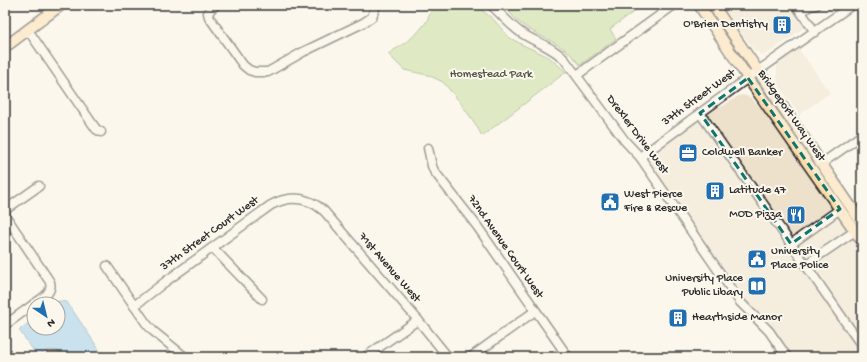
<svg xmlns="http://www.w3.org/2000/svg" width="867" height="362" font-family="'Gochi Hand',sans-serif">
<rect width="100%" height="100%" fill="#fbf7ec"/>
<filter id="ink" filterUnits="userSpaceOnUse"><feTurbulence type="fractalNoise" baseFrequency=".025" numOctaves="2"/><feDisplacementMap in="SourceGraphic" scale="8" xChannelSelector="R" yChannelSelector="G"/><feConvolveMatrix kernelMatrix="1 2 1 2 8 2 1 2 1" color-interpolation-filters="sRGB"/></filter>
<g filter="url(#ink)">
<g fill="#eee1cc">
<path d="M721 5H798L805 27 769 53 762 55 754 50Z"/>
<path d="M799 49 830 93 799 115 777 82V64Z"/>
<path d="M743 95 750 97 763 110 862 250V357H793L774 331 749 305 722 269 652 167 650 157 658 148 714 108 723 106 738 96Z"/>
</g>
<g fill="#bdd890" stroke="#74825e">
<path d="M437 5H471L483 11 493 19 510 38 523 45 549 57 566 72 482 136 476 125 460 102 443 82 428 75 404 70 388 54C400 46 414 38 423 26 430 19 428 11 437 5Z"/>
<path d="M502 5H643L610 29 616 39 580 65C561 40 542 40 520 23 513 18 509 10 502 5Z"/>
</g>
<path fill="#8dc8ed" stroke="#66899f" d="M58 301 67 302 100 351 99 354 95 357H63L58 351 49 350 42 354 40 357H38L19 330 34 319V328H58V304H55Z"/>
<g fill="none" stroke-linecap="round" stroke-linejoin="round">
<defs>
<g id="minor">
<path d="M216 5 211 9 208 13 209 17 243 65 249 70 255 72H268L303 52 363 23 372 17 376 5"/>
<path d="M491 5C501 14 509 24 520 32 534 42 554 47 565 60L625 141 640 157 740 302 769 331 787 357"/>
<path d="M796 5 815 32"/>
<path d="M801 12 810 6 816 5"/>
<path d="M28 30 96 129 101 132"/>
<path d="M577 75 674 5"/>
<path d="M700 113 862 346"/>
<path d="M428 148 432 166 434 171 477 226 568 357"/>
<path d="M640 157 748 78 852 5"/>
<path d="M821 164 862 135"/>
<path d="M5 210 39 186"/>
<path d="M5 215 50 282C53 293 42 298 34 304"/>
<path d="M791 244 840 209"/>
<path d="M213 248 262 299"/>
<path d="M805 265 855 231"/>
<path d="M107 266 146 323 153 331 185 357"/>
<path d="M134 306 165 282 271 205C290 195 308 197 324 211L418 320 448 357"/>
<path d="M5 325 34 304"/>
<path d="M365 357 418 320"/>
<path d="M471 357 535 311"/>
</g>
<g id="major">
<path d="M699 5 748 78 862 241"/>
<path d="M713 5 862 223"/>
<path d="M5 47 61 5"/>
</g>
</defs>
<use href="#minor" stroke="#2b2b2b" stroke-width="11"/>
<use href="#major" stroke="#2b2b2b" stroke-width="13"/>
<use href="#minor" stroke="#fbf7ec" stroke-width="8"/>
<use href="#major" stroke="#fcdcac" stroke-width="10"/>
</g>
</g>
<path d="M0 0H867V362H0ZM748 78 840 209 791 244 700 113Z" fill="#fbf7ec" fill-opacity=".55" fill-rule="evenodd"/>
<path fill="none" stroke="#0f766e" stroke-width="3" stroke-dasharray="8 5" stroke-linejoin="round" d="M748 78 840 209 791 244 700 113Z"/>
<defs>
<symbol id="building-square" viewBox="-11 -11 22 22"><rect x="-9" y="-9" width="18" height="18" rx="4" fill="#1f6fb2" stroke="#fbf7ec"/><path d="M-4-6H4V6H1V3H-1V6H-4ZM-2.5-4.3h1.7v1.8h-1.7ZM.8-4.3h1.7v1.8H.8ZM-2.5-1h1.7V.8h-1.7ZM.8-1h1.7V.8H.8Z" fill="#fff"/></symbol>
<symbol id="office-square" viewBox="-11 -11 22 22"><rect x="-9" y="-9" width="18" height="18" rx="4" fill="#1f6fb2" stroke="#fbf7ec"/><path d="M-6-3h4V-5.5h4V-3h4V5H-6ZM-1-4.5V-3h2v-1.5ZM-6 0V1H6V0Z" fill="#fff"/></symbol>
<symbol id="civic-square" viewBox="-11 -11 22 22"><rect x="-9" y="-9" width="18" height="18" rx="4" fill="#1f6fb2" stroke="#fbf7ec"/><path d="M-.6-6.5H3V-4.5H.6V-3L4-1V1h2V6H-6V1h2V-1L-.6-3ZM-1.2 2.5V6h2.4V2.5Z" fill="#fff"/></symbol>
<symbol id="restaurant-square" viewBox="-11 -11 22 22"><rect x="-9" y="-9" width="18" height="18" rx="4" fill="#1f6fb2" stroke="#fbf7ec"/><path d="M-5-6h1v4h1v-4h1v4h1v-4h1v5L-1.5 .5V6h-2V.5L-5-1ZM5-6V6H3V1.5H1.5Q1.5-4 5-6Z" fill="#fff"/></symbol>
<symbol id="library-square" viewBox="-11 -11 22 22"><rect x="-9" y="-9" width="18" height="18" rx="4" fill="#1f6fb2" stroke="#fbf7ec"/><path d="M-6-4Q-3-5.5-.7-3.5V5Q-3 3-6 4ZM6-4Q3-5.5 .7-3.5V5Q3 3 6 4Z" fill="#fff"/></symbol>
</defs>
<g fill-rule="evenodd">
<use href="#building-square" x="771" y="14" width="22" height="22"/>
<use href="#office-square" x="677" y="142" width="22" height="22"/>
<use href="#building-square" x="704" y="180" width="22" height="22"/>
<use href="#civic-square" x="599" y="191" width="22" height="22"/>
<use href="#restaurant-square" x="785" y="204" width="22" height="22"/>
<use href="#civic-square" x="746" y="248" width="22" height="22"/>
<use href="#library-square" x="746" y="275" width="22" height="22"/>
<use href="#building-square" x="667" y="307" width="22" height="22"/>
</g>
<g text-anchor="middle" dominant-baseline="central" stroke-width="4" stroke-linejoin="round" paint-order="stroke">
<g font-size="12" fill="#2b2b2b" stroke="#fbf7ec" text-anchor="start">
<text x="768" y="25" text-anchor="end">O'Brien Dentistry</text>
<text x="702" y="153">Coldwell Banker</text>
<text x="729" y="191">Latitude 47</text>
<text x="624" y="195">West Pierce<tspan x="624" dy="14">Fire &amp; Rescue</tspan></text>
<text x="782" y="215" text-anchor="end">MOD Pizza</text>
<text x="771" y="252">University<tspan x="771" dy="14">Place Police</tspan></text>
<text x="743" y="279" text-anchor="end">University Place<tspan x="743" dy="14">Public Libary</tspan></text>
<text x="692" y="318">Hearthside Manor</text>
</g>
<g font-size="12" fill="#505644" stroke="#fbf7ec">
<text x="491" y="75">Homestead Park</text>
</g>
<g font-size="12" fill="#2b2b2b" stroke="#fbf7ec">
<text transform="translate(699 98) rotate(-36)">37th Street West</text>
<text transform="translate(791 116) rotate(55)">Bridgeport Way West</text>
<text transform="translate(637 135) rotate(53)">Drexler Drive West</text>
<text transform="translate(210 234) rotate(-36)">37th Street Court West</text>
<text transform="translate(505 247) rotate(55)">72nd Avenue Court West</text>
<text transform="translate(389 268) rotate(49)">71st Avenue West</text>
</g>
</g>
<rect width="867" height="362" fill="none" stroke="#fbf7ec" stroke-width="20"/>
<rect x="10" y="10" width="847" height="342" fill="none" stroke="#2b2b2b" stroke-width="1.5" filter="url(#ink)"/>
<g transform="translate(46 316) rotate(145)"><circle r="19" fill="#fbf7ec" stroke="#a8a59f"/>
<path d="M0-3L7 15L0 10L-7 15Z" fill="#1f6fb2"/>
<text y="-6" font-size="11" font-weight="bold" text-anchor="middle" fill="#2b2b2b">N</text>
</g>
</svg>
